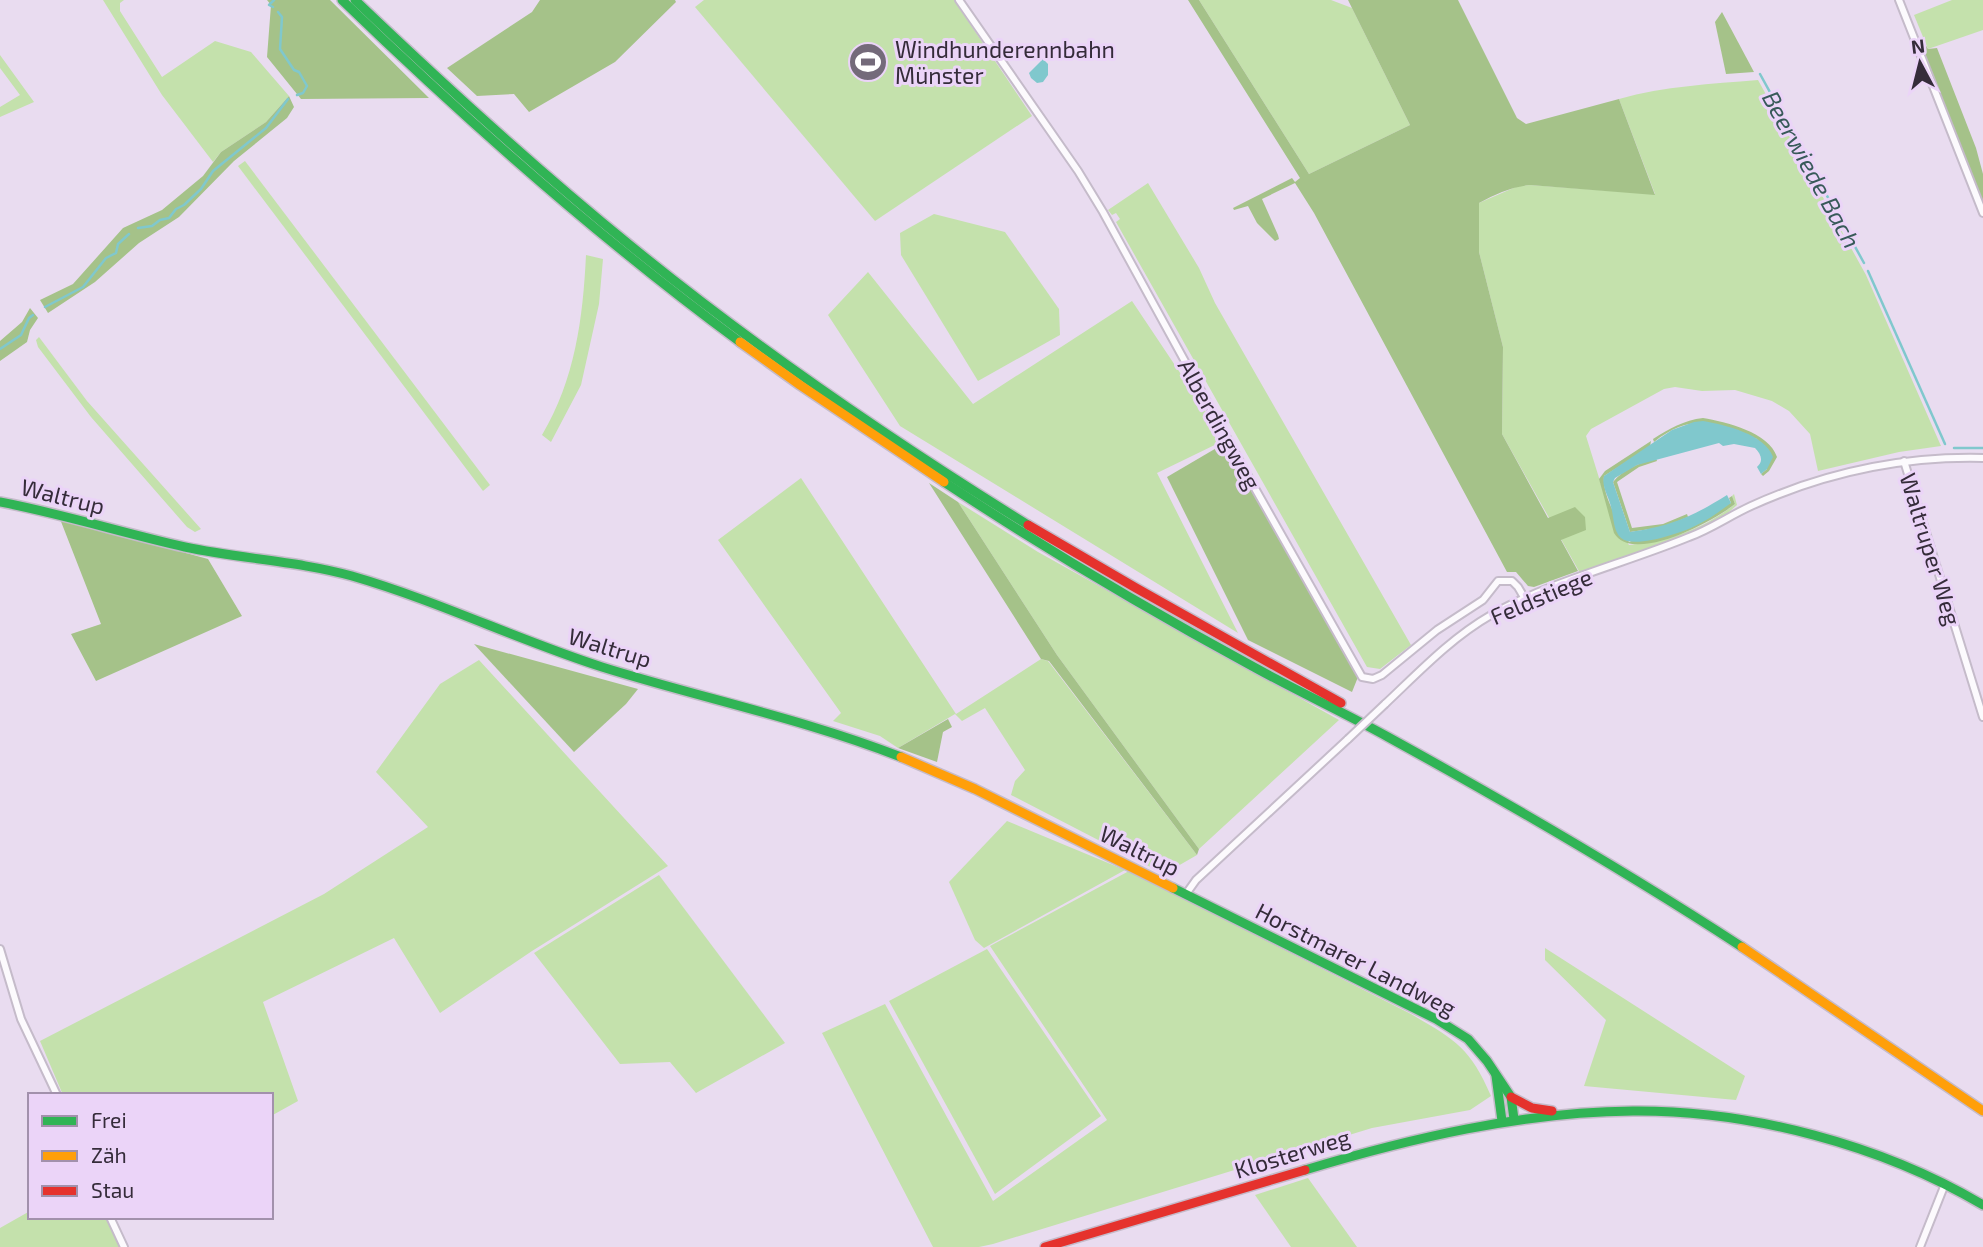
<svg xmlns="http://www.w3.org/2000/svg" width="1983" height="1247" font-family="'Exo 2',sans-serif">
<rect width="100%" height="100%" fill="#e9dcf0"/>
<g fill="#c4e1ac">
<path d="M103 0H124L120 3V11L162 77 215 41 251 52 289 96 266 122 221 152 213 162 162 95Z"/>
<path d="M704 0H954L1032 116 875 221 695 7Z"/>
<path d="M1199 0H1331L1352 8 1410 125 1309 174Z"/>
<path d="M1952 0H1983V30L1928 49 1914 15Z"/>
<path d="M0 55 34 102 0 117V107L20 95 0 68Z"/>
<path d="M1758 80 1866 275 1941 446 1899 452 1818 471 1810 434 1789 411 1772 401 1735 390 1702 391 1675 387 1664 389 1591 429 1586 436 1609 510 1629 545C1668 541 1704 529 1735 504L1732 496 1734 494 1737 505 1721 519 1691 534 1580 573 1502 434 1503 347 1479 252V203L1518 186 1530 185 1655 194 1619 99C1665 86 1711 84 1758 80Z"/>
<path d="M245 161 490 485 483 491 238 166Z"/>
<path d="M1148 183 1199 268 1215 303 1411 645 1380 669 1367 667 1116 222 1120 219 1116 213 1112 215 1108 210Z"/>
<path d="M934 214 1005 232 1059 309 1060 335 978 381 901 255 900 233Z"/>
<path d="M586 255 603 259 599 304 581 385 551 442 542 435C575 380 583 318 586 255Z"/>
<path d="M868 272 973 404 1132 301 1225 440 1157 473 1238 633 900 426 828 315Z"/>
<path d="M39 337 87 401 201 529 195 532 187 527 91 417 38 347 36 340Z"/>
<path d="M801 478 956 714 1041 659 1048 661 1197 855 1164 874 1011 795 1015 781 1025 770 985 708 962 721 955 714 898 748 880 736 833 721 841 713 718 540Z"/>
<path d="M958 502 1038 552 1339 720 1199 849 1057 655Z"/>
<path d="M479 660 668 866 532 951 440 1013 394 938 263 1002 298 1101 271 1116V1095H63L40 1041 324 894 428 827 376 772 440 684Z"/>
<path d="M1007 821 1125 870 984 948 975 940 949 882Z"/>
<path d="M1129 871 1411 1014C1455 1040 1470 1047 1491 1096L1470 1110 1372 1128 993 1244 979 1247H933L822 1033 885 1004 993 1201 1107 1120 990 946Z"/>
<path d="M659 875 785 1043 696 1093 670 1062 620 1064 534 953Z"/>
<path d="M1545 948 1745 1076 1736 1100 1584 1086 1606 1020 1545 960Z"/>
<path d="M987 949 1101 1116 995 1194 889 1001Z"/>
<path d="M1308 1178 1357 1247H1291L1255 1195Z"/>
<path d="M30 1211V1217H109L120 1247H0V1228Z"/>
</g>
<g fill="#a5c289">
<path d="M267 0H330L429 98 301 99 267 57 271 5Z"/>
<path d="M540 0H675L676 2 615 62 529 112 514 94 477 96 447 68 532 12Z"/>
<path d="M1188 0H1199L1309 174 1410 125 1348 0H1458L1517 118 1526 124 1619 99 1655 195 1530 185C1511 187 1496 194 1479 203V252L1503 347 1502 434 1548 518 1575 507 1585 517 1586 530 1561 540 1578 571 1534 587 1528 586 1516 572H1507L1314 213 1295 183 1262 199 1278 235 1279 239 1275 241 1257 223 1248 206 1234 210 1233 208 1292 178 1295 182 1300 178Z"/>
<path d="M1722 12 1754 72 1726 74 1715 22Z"/>
<path d="M1925 44 1928 49 1937 48 1976 148 1983 174V205L1925 56 1923 49Z"/>
<path d="M289 96 294 107 287 118 234 161 179 217 139 243 95 282 48 313 40 300 73 284 123 228 162 210 203 176 221 152 266 122Z"/>
<path d="M30 308 38 318 30 330 27 342 0 361V341L22 322Z"/>
<path d="M1703 418C1726 422 1769 432 1777 457L1769 471 1763 476 1761 474 1767 469 1757 439C1716 423 1692 412 1654 442L1653 439C1669 429 1684 420 1703 418Z"/>
<path d="M1651 441 1650 447 1604 476C1602 496 1620 524 1629 542L1731 503 1729 498 1732 496 1735 504C1714 521 1633 565 1614 533L1599 479 1605 471Z"/>
<path d="M1225 443 1358 677 1352 692 1248 640 1167 477Z"/>
<path d="M1656 458 1657 461 1639 467 1617 482 1632 528 1663 524 1687 514 1688 517 1664 527 1630 532 1613 482C1623 469 1641 463 1656 458Z"/>
<path d="M929 483 958 502 1057 655 1199 849 1197 855 1049 661 1041 659Z"/>
<path d="M60 519 208 559 242 616 96 681 71 634 101 624Z"/>
<path d="M474 644 638 689 626 704 574 752Z"/>
<path d="M948 719 952 727 943 732 937 762 898 748Z"/>
</g>
<g fill="#80c8cd">
<path d="M1043 59 1048 64V75L1043 82 1037 83 1031 78 1029 73Z"/>
<path d="M1703 421C1725 425 1765 434 1773 457L1767 469 1761 474 1757 467C1764 461 1761 454 1755 448L1734 444 1723 446 1719 443 1637 465 1615 478 1613 482 1630 532C1671 526 1692 517 1727 495L1731 503C1720 511 1708 520 1695 526 1681 533 1634 549 1621 538 1613 531 1614 517 1611 507 1609 497 1601 486 1604 476L1672 430 1694 422Z"/>
</g>
<g fill="none" stroke-linecap="round" stroke-linejoin="round">
<g stroke="#80c8cd" stroke-width="2.5">
<path d="M273 7 269 5 274 0"/>
<path d="M278 12 282 17 280 49 294 70 299 72 307 86 303 93 297 95"/>
<path d="M1760 74 1864 263"/>
<path d="M138 228 152 226 160 220 169 218 176 209 184 205 201 189 213 171 266 128 288 99"/>
<path d="M1868 271 1945 444"/>
<path d="M45 307 83 287 106 258 116 253 118 244 129 234"/>
<path d="M0 349 21 335 29 318 33 315"/>
<path d="M1954 448H1983"/>
</g>
<defs>
<g id="street">
<path d="M959 0 1078 171 1103 212 1244 469 1362 677 1373 679 1382 675 1437 630 1483 600 1498 581H1512L1518 587 1525 599"/>
<path d="M1899 0 1983 213"/>
<path d="M1904 461 1983 717"/>
<path d="M1385 704C1419 672 1451 638 1491 615 1549 582 1626 563 1689 537 1711 529 1729 516 1751 506 1824 473 1902 456 1983 458"/>
<path d="M1186 894 1196 880 1348 739"/>
<path d="M0 949 21 1019 57 1095"/>
<path d="M110 1217 124 1247"/>
<path d="M1920 1247 1945 1184"/>
</g>
<g id="fast">
<path d="M342 0C468 122 599 238 740 342"/>
<path d="M355 0C444 85 535 168 631 246 756 348 891 440 1028 525"/>
<path d="M944 482C1044 548 1147 609 1252 666 1297 691 1343 712 1388 737 1508 803 1627 872 1742 947"/>
<path d="M0 502C63 514 123 533 185 547 241 559 298 561 352 576 438 601 518 640 602 667 701 698 804 719 901 757"/>
<path d="M1173 888 1436 1019 1468 1039 1487 1061 1511 1097 1514 1119"/>
<path d="M1496 1076 1502 1121"/>
<path d="M1305 1170C1411 1138 1522 1112 1633 1111 1750 1110 1882 1145 1983 1205"/>
</g>
<g id="slow">
<path d="M740 342 800 385 944 482"/>
<path d="M901 757 975 789 1173 888"/>
<path d="M1742 947 1983 1111"/>
</g>
<g id="jam">
<path d="M1028 525 1136 588 1341 703"/>
<path d="M1511 1097 1532 1108 1552 1111"/>
<path d="M1045 1247 1305 1170"/>
</g>
</defs>
<use href="#street" stroke="#c5bbca" stroke-width="10"/>
<use href="#fast" stroke="#c5bbca" stroke-width="12"/>
<use href="#slow" stroke="#c5bbca" stroke-width="12"/>
<use href="#jam" stroke="#c5bbca" stroke-width="12"/>
<use href="#street" stroke="#fcfafd" stroke-width="6"/>
<use href="#fast" stroke="#30b455" stroke-width="9"/>
<use href="#slow" stroke="#ff9f0a" stroke-width="9"/>
<use href="#jam" stroke="#e5322d" stroke-width="9"/>
<defs>
<path id="street-bridge" d="M1348 739 1385 704"/>
</defs>
<use href="#street-bridge" stroke="#c5bbca" stroke-width="10" stroke-linecap="butt"/>
<use href="#street-bridge" stroke="#fcfafd" stroke-width="6"/>
</g>
<defs>
<symbol id="stadium-disc" viewBox="-11 -11 22 22"><circle r="9.5" fill="#746a7a" stroke="#ebd4f8"/><path d="M0-5a6.5 5 0 1 0 0 10a6.5 5 0 1 0 0-10ZM-3.5-1.8h7v3.6h-7Z" fill="#fff"/></symbol>
</defs>
<g fill-rule="evenodd">
<use href="#stadium-disc" x="846" y="40" width="44" height="44"/>
</g>
<g text-anchor="middle" dominant-baseline="central" stroke-width="6" stroke-linejoin="round" paint-order="stroke">
<g font-size="23" fill="#352c3a" stroke="#ebd4f8" text-anchor="start">
<text x="895" y="49">Windhunderennbahn<tspan x="895" dy="26">Münster</tspan></text>
</g>
<g font-size="23" fill="#352c3a" stroke="#ebd4f8">
<text transform="translate(1220 424) rotate(61)">Alberdingweg</text>
<text transform="translate(63 496) rotate(14)">Waltrup</text>
<text transform="translate(1931 549) rotate(73)">Waltruper Weg</text>
<text transform="translate(1541 596) rotate(-23)">Feldstiege</text>
<text transform="translate(610 647) rotate(17)">Waltrup</text>
<text transform="translate(1140 850) rotate(26)">Waltrup</text>
<text transform="translate(1356 959) rotate(27)">Horstmarer Landweg</text>
<text transform="translate(1292 1153) rotate(-17)">Klosterweg</text>
</g>
<g font-size="24" font-style="italic" fill="#385a59" stroke="#ebd4f8">
<text transform="translate(1812 169) rotate(61)">Beerwiede Bach</text>
</g>
</g>
<rect x="28" y="1093" width="245" height="126" fill="#ebd4f8" stroke="#a291ac" stroke-width="2"/>
<rect x="42" y="1116" width="35" height="10" fill="#30b455" stroke="#a291ac" stroke-width="2"/>
<text x="91" y="1128" font-size="21" fill="#352c3a">Frei</text>
<rect x="42" y="1151" width="35" height="10" fill="#ff9f0a" stroke="#a291ac" stroke-width="2"/>
<text x="91" y="1163" font-size="21" fill="#352c3a">Zäh</text>
<rect x="42" y="1186" width="35" height="10" fill="#e5322d" stroke="#a291ac" stroke-width="2"/>
<text x="91" y="1198" font-size="21" fill="#352c3a">Stau</text>
<g transform="translate(1920 63) rotate(353)" stroke="#ebd4f8" stroke-width="5" paint-order="stroke">
<path d="M0-5L12 26L0 18L-12 26Z" fill="#352c3a"/>
<text y="-10" font-size="19" font-weight="bold" text-anchor="middle" fill="#352c3a">N</text>
</g>
</svg>
